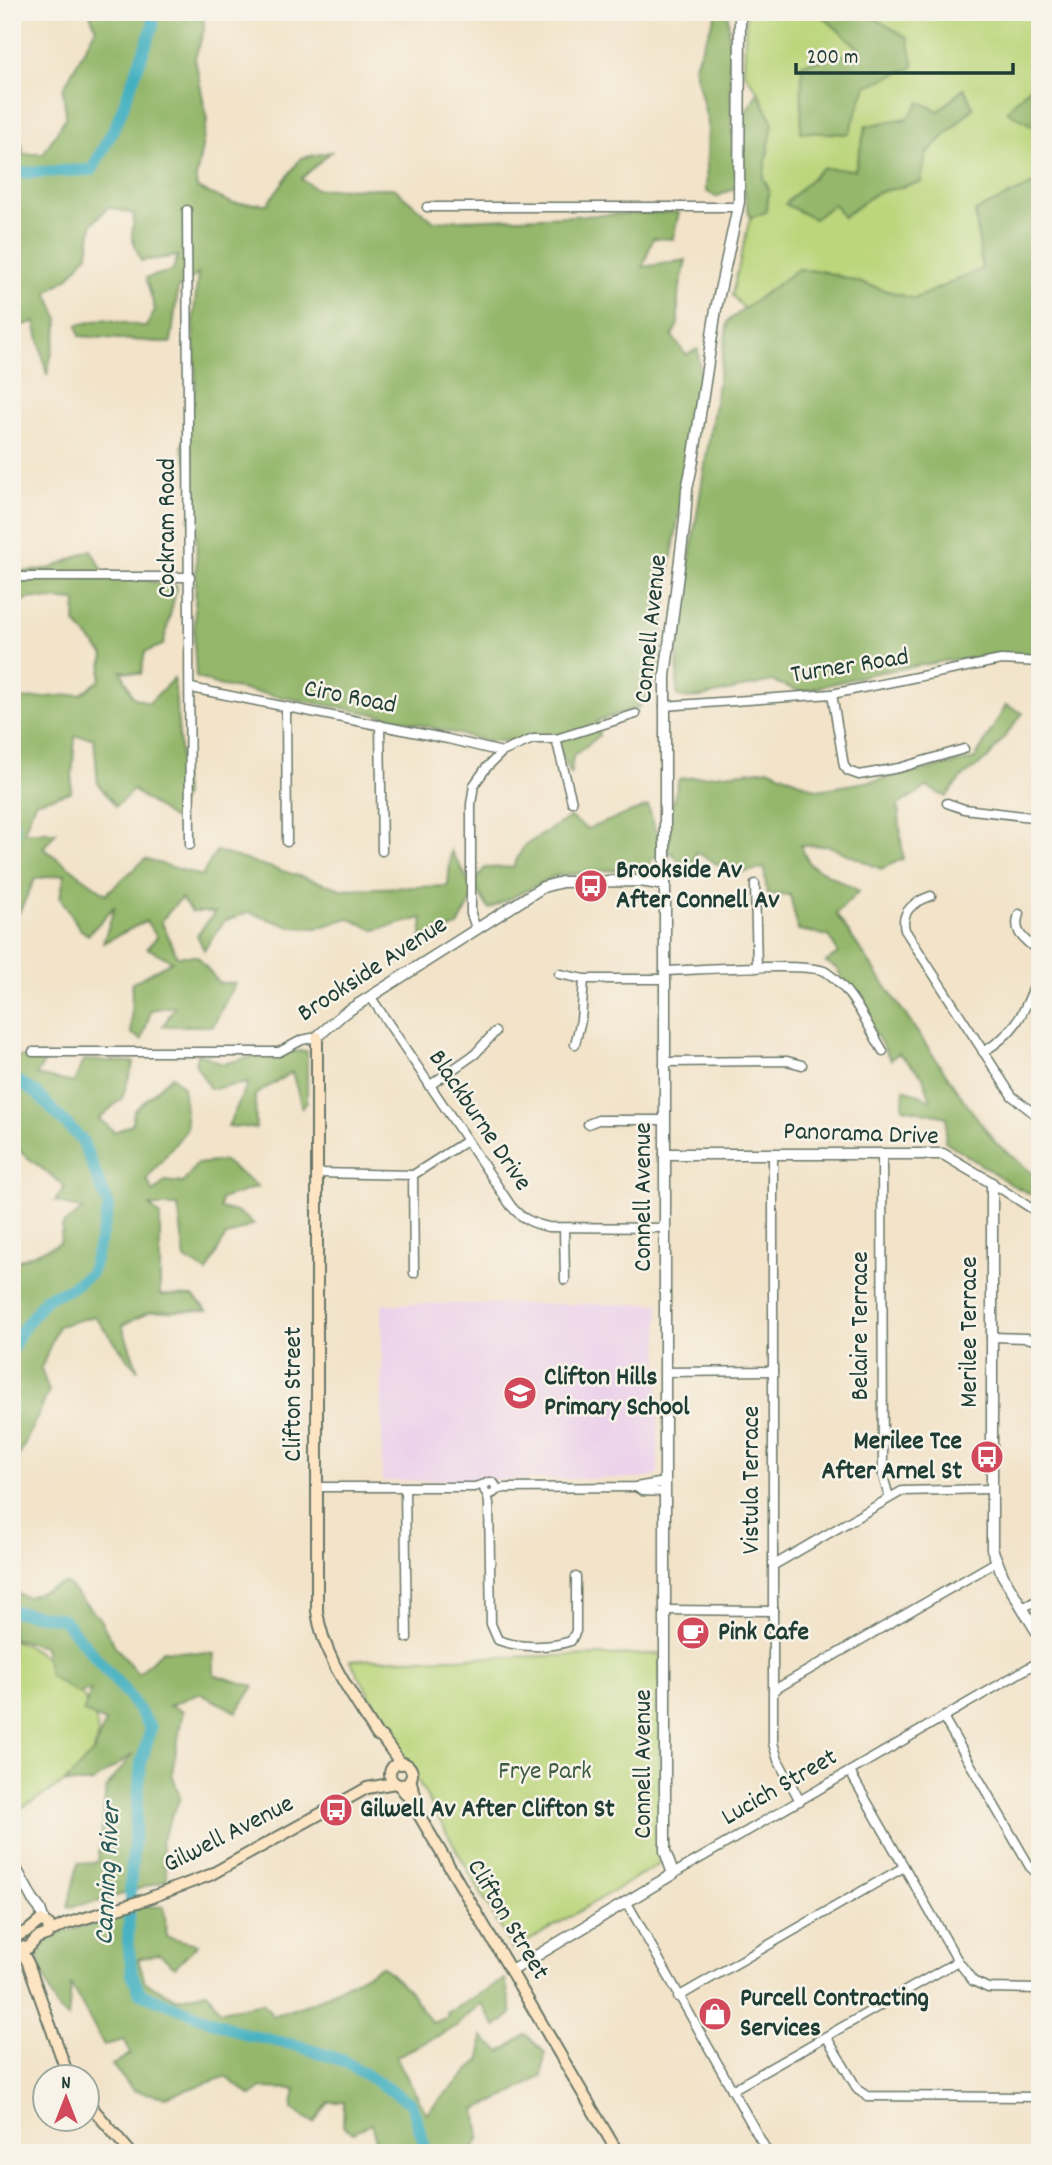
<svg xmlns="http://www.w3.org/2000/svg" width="1052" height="2165" font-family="Dekko,sans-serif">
<rect width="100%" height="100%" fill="#f7f3e8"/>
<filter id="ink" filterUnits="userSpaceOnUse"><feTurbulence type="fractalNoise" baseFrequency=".0143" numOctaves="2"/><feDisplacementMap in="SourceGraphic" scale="14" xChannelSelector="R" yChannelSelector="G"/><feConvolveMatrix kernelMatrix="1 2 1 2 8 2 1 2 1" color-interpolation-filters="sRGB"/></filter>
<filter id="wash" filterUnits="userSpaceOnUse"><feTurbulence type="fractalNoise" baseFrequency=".00686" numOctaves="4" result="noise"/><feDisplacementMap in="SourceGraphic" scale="28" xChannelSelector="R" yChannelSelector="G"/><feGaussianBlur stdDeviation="1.57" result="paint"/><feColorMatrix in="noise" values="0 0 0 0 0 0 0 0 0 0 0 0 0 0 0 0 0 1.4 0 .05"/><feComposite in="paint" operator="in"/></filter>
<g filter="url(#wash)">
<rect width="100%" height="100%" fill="#f2e3c9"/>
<path fill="#ecd1ea" d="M382 1304H659L658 1473 650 1478 382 1481Z"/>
<g fill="#bbd67c" stroke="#6d8a58" stroke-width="2" fill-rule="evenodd">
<path d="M746 12H818L862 51 866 86 908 38 869 15 870 12H1040L1038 78 1007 111 1040 130V175L1034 184 975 211 983 269 914 299 825 272 798 269 745 310 732 295 750 218 766 212 769 190 763 178 773 123 758 92 744 72ZM964 88 973 108 926 154 921 182 876 193 843 217 834 204 855 171 866 126 939 111Z"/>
<path d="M12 1640C37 1647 51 1662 69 1680 137 1749 71 1780 12 1813Z"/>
<path d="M660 1654 659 1864 513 1950 350 1660Z"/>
</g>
<g fill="#94b76c" stroke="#5a7a50" stroke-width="2">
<path d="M89 12H203L204 30 195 58 207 120 196 178 197 188 232 203 267 204 301 158 331 152 301 179 316 189 394 188 433 221 679 212 673 239 653 238 643 267 686 260 678 296V324L672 336 686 355 698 349 701 387 669 572 659 680 638 708 597 721 599 736 573 756 571 774 552 735 516 741H486L386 716 217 685 196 677 194 641 197 538 188 518 200 512 191 473 182 448 196 386 193 323 198 274 178 288 171 343 80 336 77 325 104 319 146 327 155 310 146 278 172 271 178 256 141 261 132 237 134 214 108 207 92 224 88 254 68 278 47 292 59 320 47 375 35 322 12 328V137L22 143 23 154H43L66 117 63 89 96 28Z"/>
<path d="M717 12H728L732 134 758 92 773 123 763 178 769 190 766 212 750 218 743 184 716 197 706 191 708 124 694 66Z"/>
<path d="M818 12H870L869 15 908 38 914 67 866 86 849 134 801 132 802 64 862 51Z"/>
<path d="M1040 73V130L1007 111 1038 78Z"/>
<path d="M964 88 973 108 926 154 921 182 876 193 843 217 834 204 814 219 785 204 822 168 855 170 866 126 907 119 920 102 939 111Z"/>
<path d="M1040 175V656L1008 653 959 660 956 659 870 674 801 692 772 681 701 697 682 698 677 695 678 632 728 321 798 269 825 272 914 299 982 269 975 211 1034 184Z"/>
<path d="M91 550 104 572 177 586 163 645 145 652 141 674 121 671 133 697 149 703 174 678 184 795 173 819 133 790 116 806 98 784 94 738 75 736 71 792 35 802 24 832H56L43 848 106 894 145 859 202 876 216 851 342 889 448 886 451 851 471 885 485 868 513 867 524 846 570 817 587 829 648 806 661 848 679 779 770 769 818 790 878 780 975 759 1006 705 1023 713 988 758 961 778 946 797 927 787 898 805 903 859 881 869 829 846 800 845 810 865 859 891 836 914 966 1103 996 1143 1038 1178 1040 1175V1199L1012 1185 945 1141 947 1117 903 1108 904 1089 931 1100 922 1075 898 1053 891 1060 837 969 826 962 838 953 829 936 798 930 790 895 767 894 764 868 735 874 696 852 691 875 671 852 651 859 650 872 609 870 555 876 489 909 477 890 458 926 421 939 423 918 375 930 348 918 318 928 291 927 249 912 224 921 204 950 197 935 215 912H192L181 898 161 921 177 956H197L219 983H235L213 1026H163L175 1006 151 1010 142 1040 131 1033 132 983 172 961 147 948 157 937 146 921 103 943 115 906 88 935 80 929 60 897 65 874 35 879 12 927V692L15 700 81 694 100 680 104 655 75 623 76 601 32 598 12 604V576L14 573 52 568Z"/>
<path d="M307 1051V1101L302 1108 292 1072 255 1095 256 1128 228 1126 248 1083 210 1089 195 1063 198 1053 222 1064 273 1052Z"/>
<path d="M12 1057H48L36 1075 74 1083 83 1060 134 1062 122 1098 99 1119 115 1132 132 1124 134 1111 172 1076 183 1087 187 1129 147 1179 153 1193 165 1181 183 1183 197 1164 224 1161 258 1187 221 1199 220 1208 239 1213 254 1224 225 1237 207 1272 185 1259 178 1206H150L160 1216V1295L193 1296 207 1310 150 1312 122 1325 138 1371 94 1316 58 1326 41 1369 49 1391 17 1460 12 1461 13 1263 60 1243 63 1224 83 1210 55 1201 65 1186 23 1154 12 1142Z"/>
<path d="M66 1583 99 1618 115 1646 138 1674 163 1650 214 1654V1675L254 1686 237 1712 199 1693 169 1706 183 1711 172 1773 180 1798 161 1841 167 1880 101 1901 68 1907 78 1863 98 1862 106 1788 133 1754 91 1783H65L94 1751 105 1722 83 1712 91 1690 77 1693 49 1675 44 1646 12 1638V1592L27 1597Z"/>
<path d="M146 1906 164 1907 167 1937 198 1944 175 1967 159 1954 138 1959 145 1982 177 1999 207 1992 220 2011 263 2003 273 2016 314 2002 382 1966 409 1991 432 2023 448 2017 447 2013 505 1979 512 2014 496 2027 481 2003 457 2026 396 2057 426 2113 481 2059 482 2037 501 2052 526 2034 545 2053 542 2076 507 2096 476 2109 480 2137 471 2153H402L400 2150 380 2153 371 2124 353 2132 343 2126 344 2102H329L314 2123 292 2109 296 2089 261 2088 252 2096 225 2077 165 2097 133 2090 112 2065 130 2054 125 2040 104 2045 71 1985 68 2018 57 2009 37 1959 49 1937Z"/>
</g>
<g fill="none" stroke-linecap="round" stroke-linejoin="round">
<g stroke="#43b0c1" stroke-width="12">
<path d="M12 173 92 170 118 120 153 26V12"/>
<path d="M12 821 14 832 12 838"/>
<path d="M12 1077 37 1094 82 1140 109 1207 91 1273 69 1289 46 1298 20 1333 12 1349"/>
<path d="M12 1611 63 1619 128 1695 151 1728 141 1763 131 1875 128 1941 132 1974 140 1993 247 2035 299 2046 344 2061 411 2103 427 2153"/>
</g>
</g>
</g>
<g filter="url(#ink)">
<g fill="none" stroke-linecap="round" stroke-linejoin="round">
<defs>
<g id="minor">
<path d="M427 207H738"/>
<path d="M187 210 190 845"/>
<path d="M12 577H190"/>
<path d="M191 688 448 739 502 752"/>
<path d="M832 694 844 766 848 771 859 775 899 768 964 749"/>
<path d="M664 706 832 694 1001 660 1040 662"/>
<path d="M286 707 287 842"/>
<path d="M380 725 382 851"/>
<path d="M556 739 572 802"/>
<path d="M947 803 964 809 1040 818"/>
<path d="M755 884 757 968"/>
<path d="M931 896C914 902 900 911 905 930L1012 1096 1040 1118"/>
<path d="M1019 914C1012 934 1026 940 1040 953"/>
<path d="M476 928 471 914V804L474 785 486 768 502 752 533 739H556L636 714"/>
<path d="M665 971C691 970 811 962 826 972 852 989 867 1025 883 1051"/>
<path d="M559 974 584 979H665"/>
<path d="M370 996 511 1206C522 1219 532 1223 548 1227L664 1228"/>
<path d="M575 1044 581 1020 584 979"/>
<path d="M33 1052H279L302 1040 317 1037"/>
<path d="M983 1052C1020 1030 1024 1010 1040 973"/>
<path d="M665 1062 787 1061 802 1065"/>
<path d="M429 1086 475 1054 495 1032"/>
<path d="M588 1124 598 1120H665"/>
<path d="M773 1153V1743L778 1760 800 1801"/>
<path d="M882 1153 883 1476 889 1497"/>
<path d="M317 1173 413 1175 466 1141"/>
<path d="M413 1175 414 1273"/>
<path d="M992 1183 1040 1214"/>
<path d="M564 1228 565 1280"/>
<path d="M991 1337 1026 1338 1040 1341"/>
<path d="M666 1372 773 1371"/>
<circle cx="490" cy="1488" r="6"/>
<path d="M317 1487H474L485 1484"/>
<path d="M636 1487 642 1491 665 1492"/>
<path d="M405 1488 407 1638"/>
<path d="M496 1490 505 1488 636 1487 665 1482"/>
<path d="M487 1494 489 1503 491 1624 498 1640C519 1648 550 1648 571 1641L576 1631V1577"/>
<path d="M774 1565 902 1491 991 1489"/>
<path d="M1022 1608 1040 1599"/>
<path d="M665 1610 773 1611"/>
<path d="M774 1690 996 1562"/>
<path d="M943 1717 1030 1867 1040 1876"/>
<path d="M850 1772 958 1961 973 1981 988 1988 1040 1989"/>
<path d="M673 1874 1040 1661"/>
<path d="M626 1901 768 2153"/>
<path d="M678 1997 904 1867"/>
<path d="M827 2038 858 2090 867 2096 1040 2097"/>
<path d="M732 2090 958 1961"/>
</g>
<g id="tertiary">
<path d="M317 1037 343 1014 543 887 562 882 640 881 665 885"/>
<path d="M665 1154H943L992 1183V1549L1003 1576 1040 1637"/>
<path d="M12 1861 33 1900 40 1909 44 1921"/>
<path d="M511 1971 673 1874 665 1851V676L685 520 687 489 693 461 716 309 739 202 740 12"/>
</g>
<g id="secondary">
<path d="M317 1037V1611C323 1657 353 1696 377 1735L382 1737 401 1764"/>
<circle cx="401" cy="1774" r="11"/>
<path d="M410 1780 418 1803"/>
<path d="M399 1785 409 1798 618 2153"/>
<path d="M41 1920 49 1925 48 1934 37 1938 28 1948 19 1947 15 1942 17 1936 29 1930Z"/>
<path d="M49 1932 66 1924 141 1901 210 1875 367 1788 395 1783"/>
<path d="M20 1948 28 1963 69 2078"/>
<path d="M88 2103 131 2153"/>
</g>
</defs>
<use href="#minor" stroke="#697768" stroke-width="11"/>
<use href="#tertiary" stroke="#697768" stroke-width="13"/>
<use href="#secondary" stroke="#697768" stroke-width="14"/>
<use href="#minor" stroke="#fff" stroke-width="8"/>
<use href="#tertiary" stroke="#fff" stroke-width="10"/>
<use href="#secondary" stroke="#fde5c4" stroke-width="10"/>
</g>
</g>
<defs>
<symbol id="bus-disc" viewBox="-11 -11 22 22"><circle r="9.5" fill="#d1495b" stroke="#f7f3e8"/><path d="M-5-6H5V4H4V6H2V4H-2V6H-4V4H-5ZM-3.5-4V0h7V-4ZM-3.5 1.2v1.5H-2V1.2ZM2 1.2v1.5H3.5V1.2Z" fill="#fff"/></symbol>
<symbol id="school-disc" viewBox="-11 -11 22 22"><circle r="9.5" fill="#d1495b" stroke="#f7f3e8"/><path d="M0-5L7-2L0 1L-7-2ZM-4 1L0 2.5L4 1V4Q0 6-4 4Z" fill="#fff"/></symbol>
<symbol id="cafe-disc" viewBox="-11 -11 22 22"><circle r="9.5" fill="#d1495b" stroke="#f7f3e8"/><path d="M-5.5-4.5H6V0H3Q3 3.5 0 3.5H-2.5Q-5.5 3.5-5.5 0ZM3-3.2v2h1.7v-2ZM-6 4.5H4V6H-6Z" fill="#fff"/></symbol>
<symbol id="shop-disc" viewBox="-11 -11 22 22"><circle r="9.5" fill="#d1495b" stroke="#f7f3e8"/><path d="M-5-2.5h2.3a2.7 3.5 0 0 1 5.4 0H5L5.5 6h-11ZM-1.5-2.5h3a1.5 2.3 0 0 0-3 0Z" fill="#fff"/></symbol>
</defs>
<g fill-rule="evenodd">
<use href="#bus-disc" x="572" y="867" width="38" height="38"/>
<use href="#school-disc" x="501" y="1374" width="38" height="38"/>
<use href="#bus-disc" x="968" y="1438" width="38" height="38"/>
<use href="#cafe-disc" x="674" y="1614" width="38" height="38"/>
<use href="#bus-disc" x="317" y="1791" width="38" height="38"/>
<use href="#shop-disc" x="696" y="1995" width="38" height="38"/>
</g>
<g text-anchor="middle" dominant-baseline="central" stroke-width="5" stroke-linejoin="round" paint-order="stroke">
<g font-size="26" fill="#1f3d34" stroke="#f7f3e8">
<text transform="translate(168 528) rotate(-90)">Cockram Road</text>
<text transform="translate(652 629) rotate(-84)">Connell Avenue</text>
<text transform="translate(850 667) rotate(-9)">Turner Road</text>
<text transform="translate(350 698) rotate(11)">Ciro Road</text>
<text transform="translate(373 970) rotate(-33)">Brookside Avenue</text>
<text transform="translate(479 1121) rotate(56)">Blackburne Drive</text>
<text transform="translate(861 1135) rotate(2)">Panorama Drive</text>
<text transform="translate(644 1197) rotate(-90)">Connell Avenue</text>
<text transform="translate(861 1326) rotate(-90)">Belaire Terrace</text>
<text transform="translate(970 1332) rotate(-90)">Merilee Terrace</text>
<text transform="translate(294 1394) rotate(-90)">Clifton Street</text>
<text transform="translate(752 1480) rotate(-90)">Vistula Terrace</text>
<text transform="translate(644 1764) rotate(-90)">Connell Avenue</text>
<text transform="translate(780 1788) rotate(-30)">Lucich Street</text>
<text transform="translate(229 1835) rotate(-27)">Gilwell Avenue</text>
<text transform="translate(507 1920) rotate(59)">Clifton Street</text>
</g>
<g font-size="26" font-weight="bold" fill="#1f3d34" stroke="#f7f3e8" text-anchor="start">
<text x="616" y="871">Brookside Av<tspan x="616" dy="30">After Connell Av</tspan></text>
<text x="544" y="1378">Clifton Hills<tspan x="544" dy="30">Primary School</tspan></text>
<text x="962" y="1442" text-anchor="end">Merilee Tce<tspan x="962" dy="30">After Arnel St</tspan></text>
<text x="718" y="1633">Pink Cafe</text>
<text x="360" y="1810">Gilwell Av After Clifton St</text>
<text x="740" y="1999">Purcell Contracting<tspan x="740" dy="30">Services</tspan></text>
</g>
<g font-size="26" fill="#3e5c42" stroke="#f7f3e8">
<text x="545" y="1772">Frye Park</text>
</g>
<g font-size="28" font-style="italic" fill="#285a57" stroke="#f7f3e8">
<text transform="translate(110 1874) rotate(-87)">Canning River</text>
</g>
</g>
<rect width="1052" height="2165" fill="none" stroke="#f7f3e8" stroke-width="42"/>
<g transform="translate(66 2098)"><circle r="33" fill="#f7f3e8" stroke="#a1aaa0" stroke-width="2"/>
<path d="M0-5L12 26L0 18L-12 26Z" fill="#d1495b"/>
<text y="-10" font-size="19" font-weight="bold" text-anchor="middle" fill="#1f3d34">N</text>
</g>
<path d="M796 63v10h217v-10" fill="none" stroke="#1f3d34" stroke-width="3.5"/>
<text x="807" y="63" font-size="21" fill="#1f3d34" stroke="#f7f3e8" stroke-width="5" paint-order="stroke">200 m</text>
</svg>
